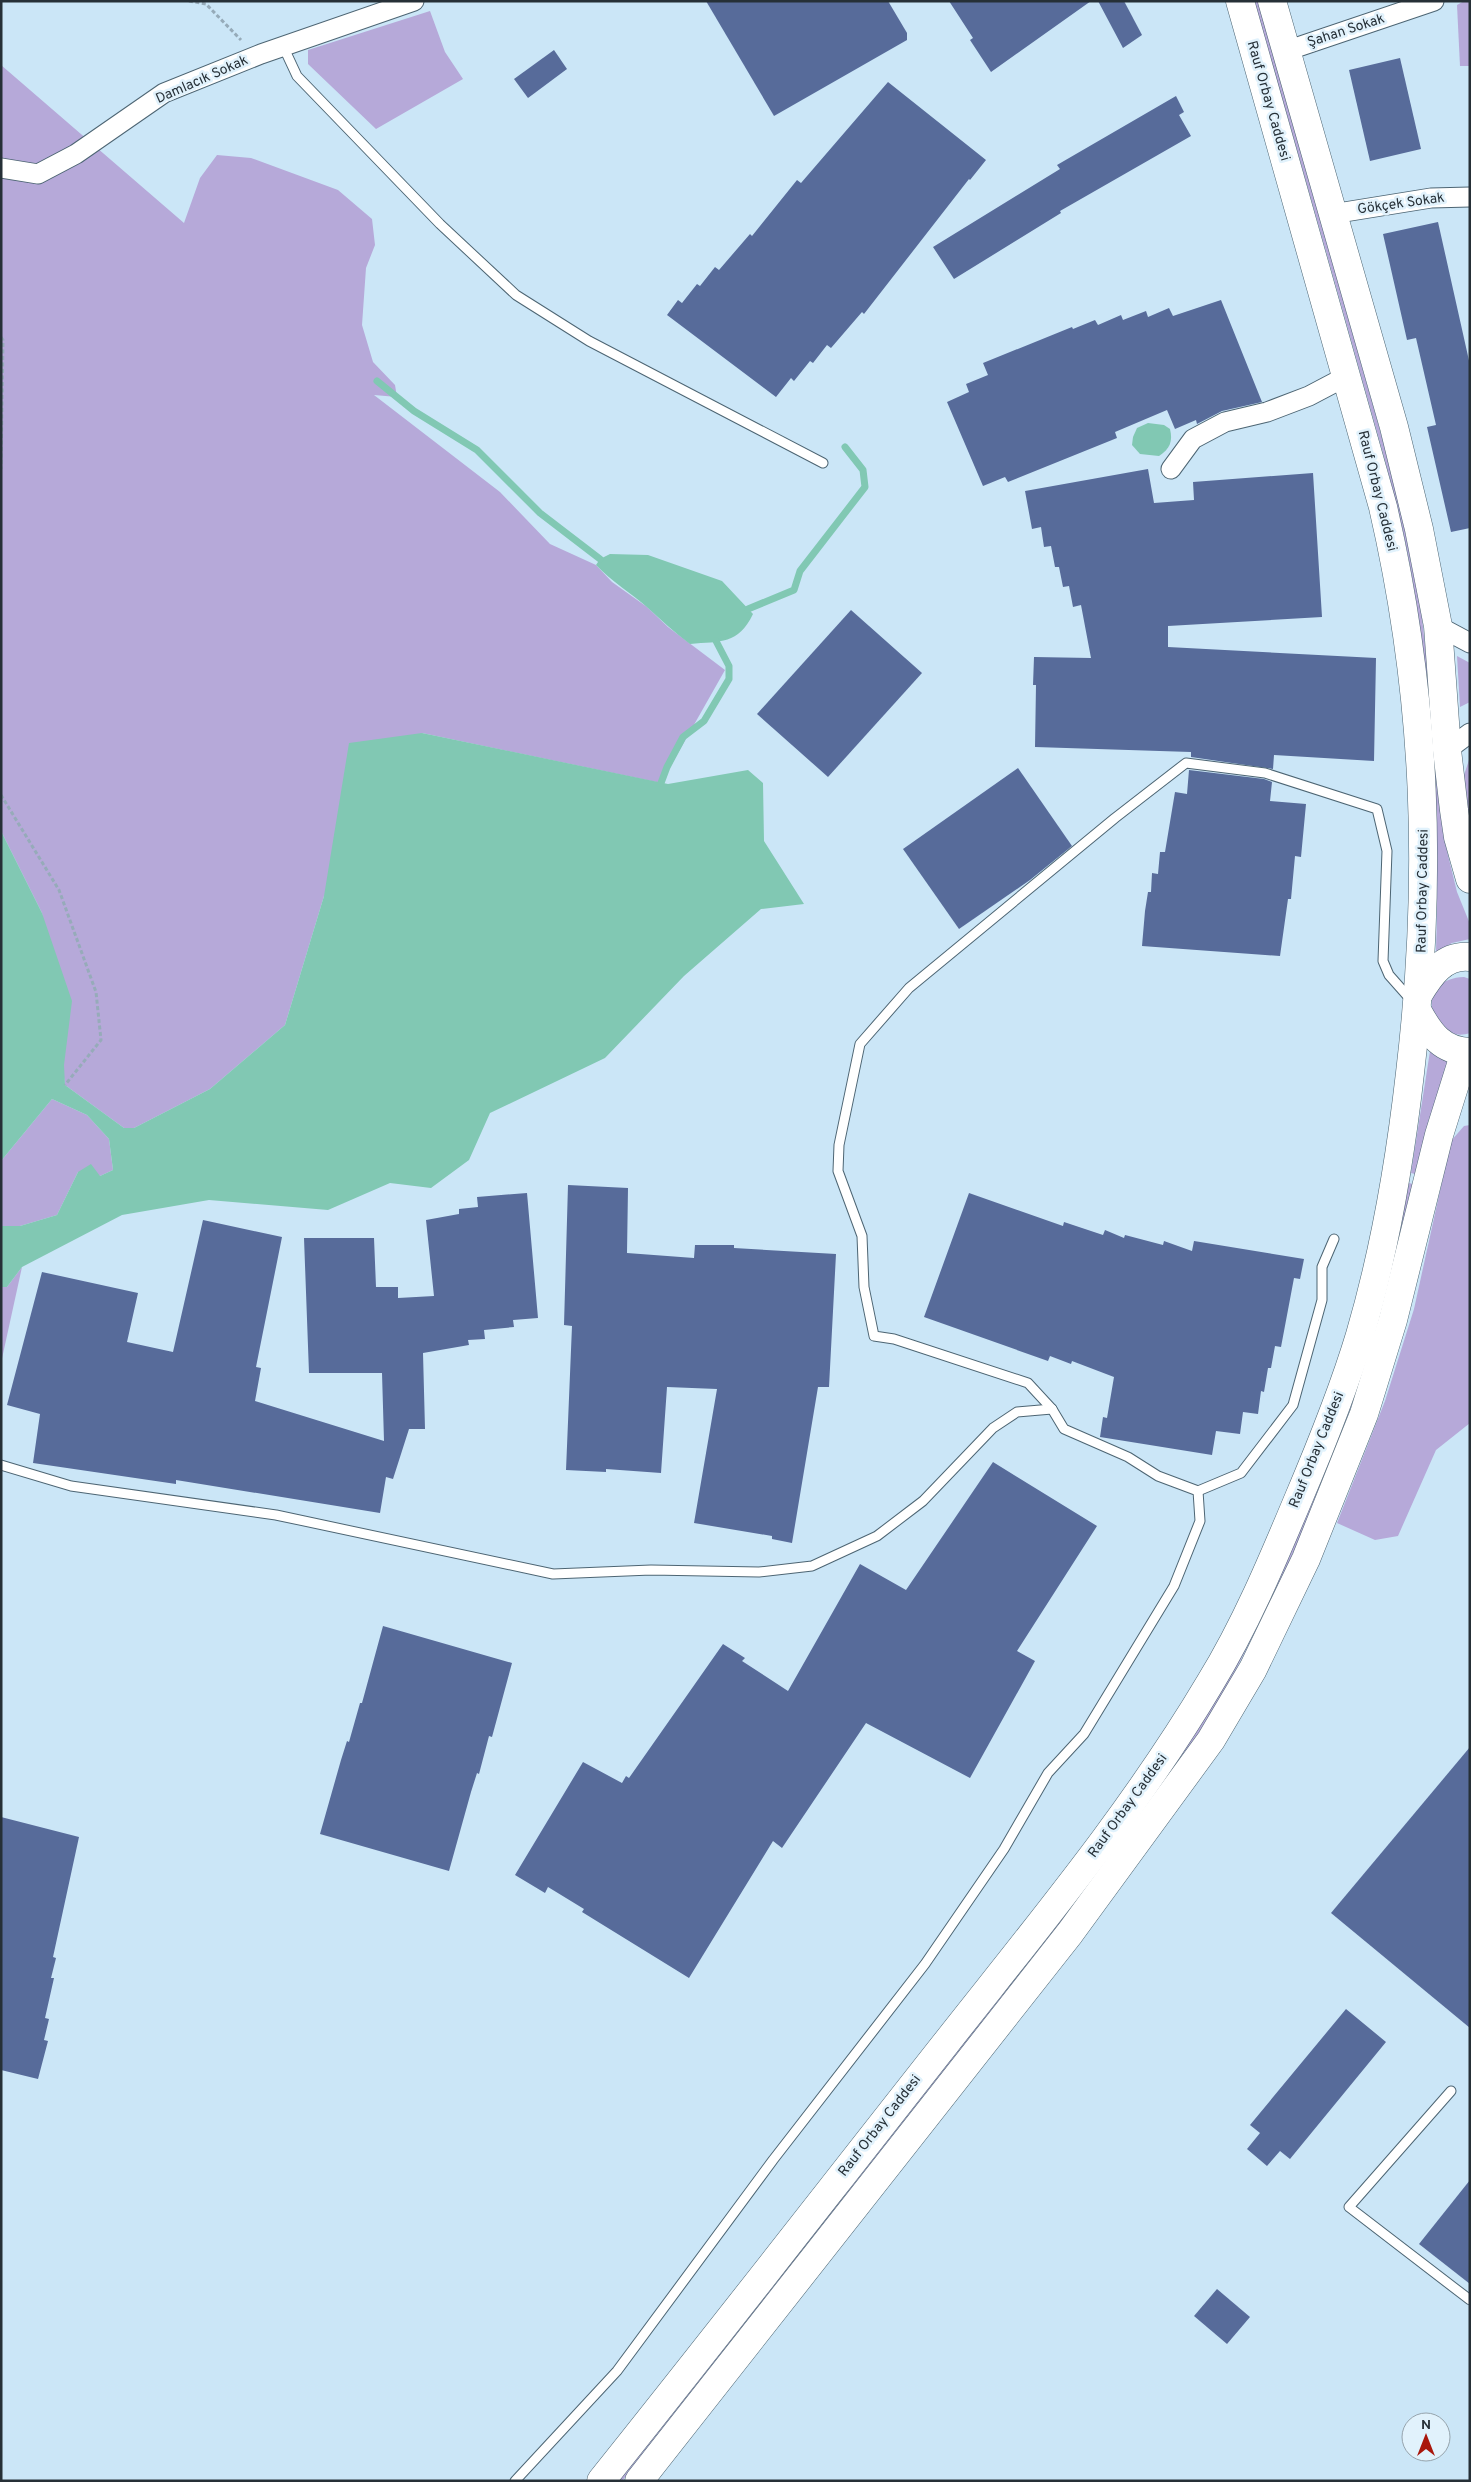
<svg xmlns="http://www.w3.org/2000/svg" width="1471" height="2482" font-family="Overpass,sans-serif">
<rect width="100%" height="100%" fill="#cbe6f7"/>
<g fill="#b6a9d9">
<path d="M1254 1H1259L1390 466 1401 506 1421 608 1447 851 1457 892 1470 924V939L1452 943 1436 952C1440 833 1434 714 1415 596 1403 514 1377 434 1355 354 1322 236 1288 119 1254 1Z"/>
<path d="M1464 1H1470V66H1460L1457 5Z"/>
<path d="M430 11 445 52 463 79 376 129 308 64V50Z"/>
<path d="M1 65 184 223 200 178 217 155 251 158 338 190 372 219 375 245 366 268 362 325 373 362 395 385 397 397 374 395 500 492 550 544 596 565 612 582 647 607 668 627 725 670 661 783 422 733 324 896 285 1025 210 1089 134 1128H124L65 1085 42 913 1 831Z"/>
<path d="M1457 656 1470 663V702L1460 707Z"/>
<path d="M1470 757V831L1463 778Z"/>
<path d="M1464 977 1470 979V1033C1432 1046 1410 979 1464 977Z"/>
<path d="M1430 1051 1457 1065 1429 1119 1415 1174 1411 1173Z"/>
<path d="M52 1099 87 1115 109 1139 113 1170 100 1176 78 1172 57 1215 20 1226H1V1161Z"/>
<path d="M1470 1125V1423L1436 1450 1398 1536 1375 1540 1337 1523 1385 1401 1414 1309 1451 1141 1464 1126Z"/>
<path d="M1409 1183 1413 1184 1388 1291 1367 1364 1342 1431 1304 1529 1270 1603 1228 1685 1171 1778 1070 1913 622 2481H617L1145 1807 1384 1290Z"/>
<path d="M22 1267 1 1363V1287H7Z"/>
</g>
<g fill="#81c8b3">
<path d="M1148 423 1164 425 1170 429C1173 441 1170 449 1159 456L1140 454 1132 445 1133 437 1137 428Z"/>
<path d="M610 554 648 555 722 581 753 614C738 645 721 641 690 644 675 633 662 621 648 608 631 593 612 582 596 565L600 559Z"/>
<path d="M422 733 668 784 748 770 763 783 764 841 804 904 761 909 684 976 605 1058 490 1113 469 1160 431 1188 390 1183 328 1210 209 1200 122 1215 22 1267 7 1287H1V1226H20L57 1215 78 1172 91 1164 100 1176 113 1170 109 1139 87 1115 52 1099 1 1161V831L42 913 72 1001 64 1065 65 1085 124 1128H134L210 1089 285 1025 324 896 349 743Z"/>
</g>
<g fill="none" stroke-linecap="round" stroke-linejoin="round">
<g stroke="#81c8b3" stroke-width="7">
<path d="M377 381 414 411 477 450 540 513 600 559"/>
<path d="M748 609 794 590 800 571 865 487 863 470 845 447"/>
<path d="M661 783 667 767 683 737 704 721 729 679V666L716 641"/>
</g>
</g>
<g fill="#576b9a">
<path d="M706 1H888L907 33V40L774 116Z"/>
<path d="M949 1H1091L991 72 970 40 973 38Z"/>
<path d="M1098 1H1124L1142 35 1123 48Z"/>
<path d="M554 50 567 69 528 98 514 79Z"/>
<path d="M1400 58 1421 149 1370 161 1349 70Z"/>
<path d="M888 82 986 160 970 180 969 179 864 314 862 312 831 348 827 345 813 363 810 361 794 381 791 378 776 397 667 315 678 300 682 303 697 284 700 286 715 267 719 270 750 234 752 236 797 180 801 183Z"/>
<path d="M1176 96 1184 112 1179 115 1191 136 1060 211 1061 213 954 279 933 247 1060 169 1057 165Z"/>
<path d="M1438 222 1470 365V528L1451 532 1427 427 1436 425 1416 338 1407 340 1383 234Z"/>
<path d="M1221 300 1262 402 1222 411 1197 424 1196 420 1175 429 1167 410 1115 432 1117 438 1008 482 1005 477 983 486 947 402 969 392 966 384 988 375 983 363 1072 327 1073 329 1095 320 1098 325 1121 315 1123 320 1146 311 1148 317 1169 308 1173 316Z"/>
<path d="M1148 469 1154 503 1194 500 1193 482 1313 473 1322 617 1168 626V647L1376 658 1374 761 1274 755 1273 769 1191 757V752L1035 747 1036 685H1033L1034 657 1091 658 1081 605 1073 607 1069 586 1063 587 1059 567H1055L1051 546 1044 547 1041 527 1032 529 1025 491Z"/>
<path d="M851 610 922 673 828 777 757 714Z"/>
<path d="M1018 768 1072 846 1030 880 959 929 903 849Z"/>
<path d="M1189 770 1264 779 1272 782 1270 801 1306 804 1301 857 1295 856 1291 899H1288L1280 956 1142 946 1145 911 1148 892H1151L1152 873 1158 874 1160 852H1165L1175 792 1187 794Z"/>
<path d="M568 1185 628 1188 627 1253 694 1258 695 1245H734V1248L836 1254 829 1387H818L792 1543 772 1539V1536L694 1523 717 1389 667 1387 661 1473 606 1469V1472L566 1470 572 1326 564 1325Z"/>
<path d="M527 1193 538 1318 513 1320 514 1327 484 1330 485 1339 468 1340 469 1345 423 1353 425 1429H409L393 1479 386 1477 380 1513 176 1480V1484L33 1463 40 1414 7 1405 42 1272 138 1293 127 1342 173 1352 203 1220 282 1237 256 1367 261 1368 255 1401 384 1441 382 1373H309L304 1238H374L376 1287H398V1298L434 1296 426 1220 459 1214V1209L478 1207 477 1197Z"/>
<path d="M969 1193 1063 1226 1064 1222 1103 1235 1105 1230 1124 1238 1125 1235 1163 1245 1164 1241 1192 1251 1194 1241 1304 1259 1300 1279 1294 1278 1281 1347 1275 1346 1271 1368H1268L1264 1392 1261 1391 1258 1414 1243 1412 1240 1434 1216 1431 1212 1455 1100 1437 1103 1417 1107 1418 1114 1377 1072 1361 1071 1364 1050 1356 1048 1361 924 1317Z"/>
<path d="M993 1462 1097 1526 1017 1651 1035 1661 970 1778 866 1723 782 1848 773 1841 689 1978 582 1912 584 1909 548 1887 545 1893 515 1875 583 1762 622 1783 626 1776 629 1778 723 1644 745 1658 742 1661 788 1691 860 1564 906 1590Z"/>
<path d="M383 1626 512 1663 492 1737 489 1736 479 1774 477 1773 471 1792 449 1871 320 1834 341 1760 347 1741 349 1742 360 1703H362Z"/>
<path d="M1470 1747V2028L1331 1913Z"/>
<path d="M1 1817 79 1837 53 1957 56 1958 51 1978H54L45 2018 49 2019 44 2040 48 2041 38 2079 1 2070Z"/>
<path d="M1346 2009 1386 2042 1290 2159 1280 2151 1267 2166 1247 2149 1260 2133 1250 2125Z"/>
<path d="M1470 2180V2284L1419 2244Z"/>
<path d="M1217 2289 1250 2317 1227 2344 1194 2316Z"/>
</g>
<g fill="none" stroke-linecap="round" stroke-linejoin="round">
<defs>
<g id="service">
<path d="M283 46 297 76 440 224 516 295 589 341 823 463"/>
<path d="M1 1465 71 1486 276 1515 553 1574 651 1570 759 1572 812 1566 877 1536 923 1501 993 1428 1017 1412 1052 1409"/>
<path d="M1198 1491 1241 1473 1293 1405 1322 1300V1267L1334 1239"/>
<path d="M1451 2091 1349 2207 1470 2300"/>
<path d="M515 2481 617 2371 773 2160 925 1964 1004 1849 1048 1773 1084 1734 1174 1586 1200 1521 1198 1491 1158 1476 1128 1457 1064 1429 1052 1409 1028 1383 894 1339 874 1336 864 1287 862 1236 838 1171 839 1145 860 1044 909 988 1115 818 1186 763 1265 773 1377 809 1387 851 1383 961 1389 975 1412 1001"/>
</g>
<g id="minor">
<path d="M1286 51 1434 1"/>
<path d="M1 168 38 174 76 154 164 93 261 54 414 1"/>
<path d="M1332 214 1431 198 1470 197"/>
<path d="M1171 469 1193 439 1225 422 1267 412 1309 396 1347 376"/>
<path d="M1438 626 1470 643"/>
<path d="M1447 750 1470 733"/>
</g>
<g id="primary">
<path d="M1272 1 1394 427 1419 529 1438 626 1447 750 1454 810 1458 837 1470 879"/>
<path d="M1418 995C1430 975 1444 954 1470 957"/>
<path d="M1418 1012C1430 1034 1442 1051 1470 1052"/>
<path d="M601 2481C717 2336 831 2189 946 2043 1038 1926 1134 1811 1210 1683 1245 1626 1271 1564 1297 1502 1320 1448 1343 1392 1360 1335 1385 1250 1400 1161 1410 1073 1433 879 1427 698 1383 507L1240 1"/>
<path d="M639 2481 1070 1933 1211 1740 1253 1669 1306 1559 1364 1414 1393 1320 1439 1135 1465 1052"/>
</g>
</defs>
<use href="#service" stroke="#4d6573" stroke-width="11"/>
<use href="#minor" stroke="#4d6573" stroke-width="21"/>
<use href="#primary" stroke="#4d6573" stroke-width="29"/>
<g stroke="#96abb9" stroke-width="3" stroke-dasharray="4 2.5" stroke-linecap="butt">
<path d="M189 1 206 4 241 40"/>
<path d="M1 337 3 340 1 469"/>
<path d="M1 795 59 890 96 992 101 1040 65 1085"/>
</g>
<use href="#service" stroke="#fff" stroke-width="9"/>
<use href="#minor" stroke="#fff" stroke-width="19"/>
<use href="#primary" stroke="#fff" stroke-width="28"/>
</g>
<g text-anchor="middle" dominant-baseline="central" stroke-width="5" stroke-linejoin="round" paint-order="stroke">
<g font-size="14" fill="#263037" stroke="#e1f2fc">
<text transform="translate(1346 31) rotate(-18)">Şahan Sokak</text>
<text transform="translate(202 80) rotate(-24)">Damlacık Sokak</text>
<text transform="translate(1268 101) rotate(74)">Rauf Orbay Caddesi</text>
<text transform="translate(1401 204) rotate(-8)">Gökçek Sokak</text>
<text transform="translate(1377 491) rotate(76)">Rauf Orbay Caddesi</text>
<text transform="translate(1423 891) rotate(-89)">Rauf Orbay Caddesi</text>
<text transform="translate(1317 1450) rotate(-68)">Rauf Orbay Caddesi</text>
<text transform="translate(1128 1806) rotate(-54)">Rauf Orbay Caddesi</text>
<text transform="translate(880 2126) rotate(-52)">Rauf Orbay Caddesi</text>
</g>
</g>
<rect width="1471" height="2482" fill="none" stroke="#263037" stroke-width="5"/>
<g transform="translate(1426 2437)"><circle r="24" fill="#e1f2fc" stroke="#96a4ad"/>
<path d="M0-4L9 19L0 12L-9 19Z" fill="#a9170c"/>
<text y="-8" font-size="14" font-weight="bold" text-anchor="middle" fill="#263037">N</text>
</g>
</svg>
